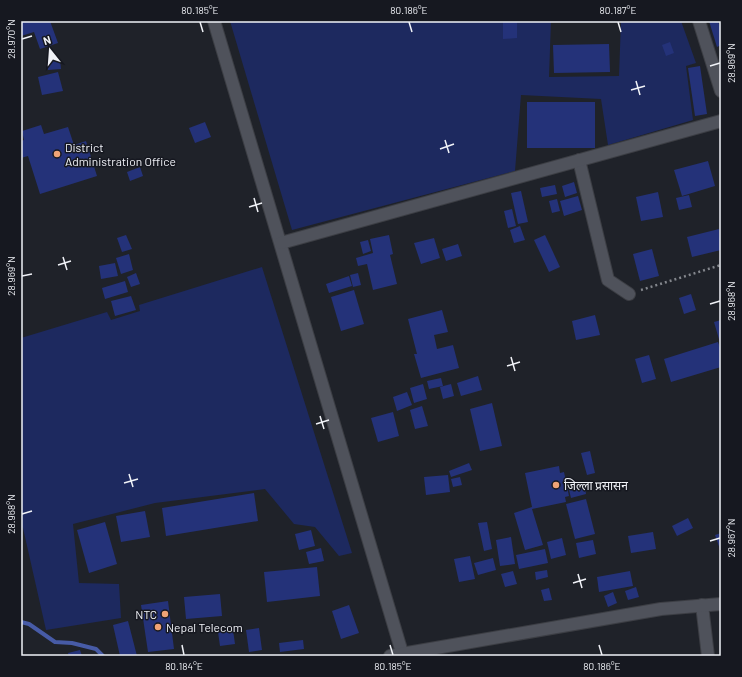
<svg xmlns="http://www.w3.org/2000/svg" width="742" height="677" font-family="Barlow,'Noto Sans Devanagari',sans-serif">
<rect width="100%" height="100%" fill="#1f2229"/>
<g fill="#1d295f">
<path d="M230 21H551L549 77 619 76 621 21H681L696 63 686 66 693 120 608 145 601 99 521 95 515 171 292 230Z"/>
<path d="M262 267 352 553 339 556 315 527 294 524 265 489 155 503 73 524 79 583 119 584 121 618 46 630 23 528 21 526V338L107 312 111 320 140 311 139 305Z"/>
</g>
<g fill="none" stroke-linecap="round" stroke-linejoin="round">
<path stroke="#475ba6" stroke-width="4" d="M21 622 29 624 55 642 72 643 96 649 103 656"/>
</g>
<g fill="#243279">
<path d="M21 21H50L58 43 40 49 34 32 21 36Z"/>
<path d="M709 21H718L721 30V45L717 47Z"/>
<path d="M503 22H517V38L503 39Z"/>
<path d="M670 42 674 53 666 56 662 45Z"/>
<path d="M609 44 610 72 554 73 553 45Z"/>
<path d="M60 60 61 69 48 70 47 61Z"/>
<path d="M700 66 707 114 695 116 688 68Z"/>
<path d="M58 72 63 91 42 95 38 77Z"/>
<rect x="527" y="102" width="68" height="46"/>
<path d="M205 122 211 137 195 143 189 128Z"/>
<path d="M41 125 44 134 68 127 74 145 86 141 97 176 40 194 28 156 21 158V141L24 140 22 131Z"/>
<path d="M708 161 715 186 682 196 674 170Z"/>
<path d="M140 167 143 176 130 181 127 172Z"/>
<path d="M574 182 577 193 565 197 562 186Z"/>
<path d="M555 185 557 194 542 197 540 188Z"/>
<path d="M521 191 528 222 518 224 511 193Z"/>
<path d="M658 192 663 217 641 221 636 197Z"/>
<path d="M689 195 692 207 679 210 676 198Z"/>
<path d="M578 196 582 210 564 216 560 201Z"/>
<path d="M557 199 560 211 552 213 549 201Z"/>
<path d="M512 209 516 226 508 228 504 211Z"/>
<path d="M520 226 525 240 514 243 510 230Z"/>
<path d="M719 229 721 250 692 257 687 237Z"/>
<path d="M126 235 132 249 122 252 117 238Z"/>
<path d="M389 235 393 254 390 255 397 284 373 290 367 264 358 266 356 258 373 253 370 239Z"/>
<path d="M545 235 560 267 549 272 534 240Z"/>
<path d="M434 238 440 258 421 264 414 243Z"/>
<path d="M368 240 371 251 363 254 360 242Z"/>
<path d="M458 244 462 256 446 261 442 249Z"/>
<path d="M652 249 659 276 640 281 633 254Z"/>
<path d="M129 254 133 270 121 274 116 258Z"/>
<path d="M115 263 118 276 101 279 99 266Z"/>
<path d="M136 273 140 284 131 287 127 277Z"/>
<path d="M358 273 361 285 353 287 350 275Z"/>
<path d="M349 276 352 286 329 293 326 284Z"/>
<path d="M125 281 128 292 105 299 102 288Z"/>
<path d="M354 290 364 324 341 331 331 297Z"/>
<path d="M691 294 696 310 684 314 679 298Z"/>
<path d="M131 296 136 310 115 316 111 301Z"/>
<path d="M442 310 448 332 434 335 437 349 453 345 459 368 421 378 414 354H417L408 319Z"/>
<path d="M595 315 600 335 576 340 572 321Z"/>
<path d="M721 320V346L714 322Z"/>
<path d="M718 342 721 350V367L671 382 664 359Z"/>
<path d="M649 355 656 379 642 383 635 359Z"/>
<path d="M478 376 482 390 461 396 457 383Z"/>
<path d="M441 378 443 386 429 389 427 381Z"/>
<path d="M423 384 427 399 414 403 410 388Z"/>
<path d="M451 384 454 396 443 399 440 387Z"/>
<path d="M407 392 412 405 397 411 393 397Z"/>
<path d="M492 403 502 446 480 451 470 409Z"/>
<path d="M422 406 428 426 415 429 410 410Z"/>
<path d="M393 412 399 436 378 442 371 418Z"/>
<path d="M590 451 595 473 587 475 581 453Z"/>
<path d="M469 463 472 470 451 477 449 471Z"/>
<path d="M559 466 560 473 564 472 569 496 565 497 566 502 532 509 543 545 525 550 514 513 532 507 525 473Z"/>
<path d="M448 475 450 492 426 495 424 477Z"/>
<path d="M460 477 462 485 453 487 451 479Z"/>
<path d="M584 482 586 494 571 498 568 486Z"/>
<path d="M254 493 258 521 166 536 162 508Z"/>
<path d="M586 499 595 534 575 539 566 504Z"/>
<path d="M145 511 150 537 121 542 116 516Z"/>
<path d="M688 518 693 528 677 536 672 526Z"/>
<path d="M105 522 117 564 89 573 77 530Z"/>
<path d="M487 522 492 549 484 551 478 523Z"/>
<path d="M311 530 315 546 299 550 295 534Z"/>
<path d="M653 532 656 549 631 553 628 536Z"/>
<path d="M721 533V552L715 535Z"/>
<path d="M511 537 515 564 500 566 496 540Z"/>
<path d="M562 538 566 555 551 559 547 542Z"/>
<path d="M593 540 596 554 579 558 576 543Z"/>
<path d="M321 548 324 561 309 564 306 552Z"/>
<path d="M545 549 548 563 519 569 516 555Z"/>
<path d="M470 556 475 579 459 582 454 559Z"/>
<path d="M493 558 496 570 478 575 474 563Z"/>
<path d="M317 567 320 596 267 602 264 572Z"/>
<path d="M547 570 548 577 536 580 535 572Z"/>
<path d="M513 571 517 584 505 587 501 574Z"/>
<path d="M630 571 633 586 599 592 597 577Z"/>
<path d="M636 587 639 597 628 600 625 591Z"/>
<path d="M549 588 552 600 544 601 541 590Z"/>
<path d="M613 592 617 603 608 607 604 596Z"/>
<path d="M220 594 222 616 186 619 184 597Z"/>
<path d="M168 601 174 649 148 652 141 605Z"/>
<path d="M349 605 359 633 341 639 332 611Z"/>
<path d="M128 621 137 656H120L113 625Z"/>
<path d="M259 628 262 650 249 652 246 630Z"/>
<path d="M233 630 235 644 220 646 218 632Z"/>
<path d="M303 640 304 649 280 652 279 643Z"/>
<path d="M80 650 82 656H69L68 653Z"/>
</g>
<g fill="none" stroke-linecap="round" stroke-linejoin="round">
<defs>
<g id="street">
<path d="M214 21 403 656"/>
<path d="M699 21 721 91"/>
<path d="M579 160 608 280 629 294"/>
<path d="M281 243 721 121"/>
<path d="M702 605 708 656"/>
<path d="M390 656 661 609 721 604"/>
</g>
</defs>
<use href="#street" stroke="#3c3e44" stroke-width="14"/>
<path stroke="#83868c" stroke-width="2.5" stroke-dasharray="2 3" stroke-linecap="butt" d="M641 290 721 265"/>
<use href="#street" stroke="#4f525b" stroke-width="12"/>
</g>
<path fill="none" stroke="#f0f2f7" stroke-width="1.5" d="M200 22 203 32M409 22 412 32M618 22 621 32M22 39 32 36M710 66 720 63M636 81 640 95M631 90 645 86M445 140 449 153M440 149 454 144M254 198 258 212M249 207 262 203M63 257 67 270M58 265 71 261M22 276 32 274M710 304 720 301M511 357 515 371M507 366 520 362M320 416 324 429M316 424 329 420M129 474 133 487M124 483 138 479M22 514 32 511M710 541 720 538M578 574 582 588M573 583 586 579M182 645 184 655M390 645 393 655M599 645 602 655"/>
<g fill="#efa376" stroke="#161820" stroke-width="1.5">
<circle cx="57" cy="154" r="4"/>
<circle cx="556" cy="485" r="4"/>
<circle cx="165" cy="614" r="4"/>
<circle cx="158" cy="627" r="4"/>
</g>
<g text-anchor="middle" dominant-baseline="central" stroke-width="3" stroke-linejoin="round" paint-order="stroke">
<g font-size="12" fill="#f0f2f7" stroke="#161820" text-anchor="start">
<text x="65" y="147">District<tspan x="65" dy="14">Administration Office</tspan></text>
<text x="564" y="485">जिल्ला प्रसासन</text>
<text x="157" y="614" text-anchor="end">NTC</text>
<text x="166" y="627">Nepal Telecom</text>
</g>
</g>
<rect width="742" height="677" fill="none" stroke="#161820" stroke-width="44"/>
<g transform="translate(50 50) rotate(343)" stroke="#161820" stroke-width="3" paint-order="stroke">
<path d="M0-3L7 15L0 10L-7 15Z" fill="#f0f2f7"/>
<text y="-6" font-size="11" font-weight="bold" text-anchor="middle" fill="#f0f2f7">N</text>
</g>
<rect x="22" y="22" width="698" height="633" fill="none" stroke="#f0f2f7" stroke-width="1.5"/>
<g font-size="10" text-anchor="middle" fill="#f0f2f7">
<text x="200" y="14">80.185°E</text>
<text x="409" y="14">80.186°E</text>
<text x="618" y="14">80.187°E</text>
<text transform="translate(11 39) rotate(-90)" y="4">28.970°N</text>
<text transform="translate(731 63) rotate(-90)" y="4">28.969°N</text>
<text transform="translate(11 276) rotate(-90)" y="4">28.969°N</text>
<text transform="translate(731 301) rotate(-90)" y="4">28.968°N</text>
<text transform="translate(11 514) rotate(-90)" y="4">28.968°N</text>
<text transform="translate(731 538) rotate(-90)" y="4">28.967°N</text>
<text x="184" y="670">80.184°E</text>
<text x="393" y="670">80.185°E</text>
<text x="602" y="670">80.186°E</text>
</g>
</svg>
